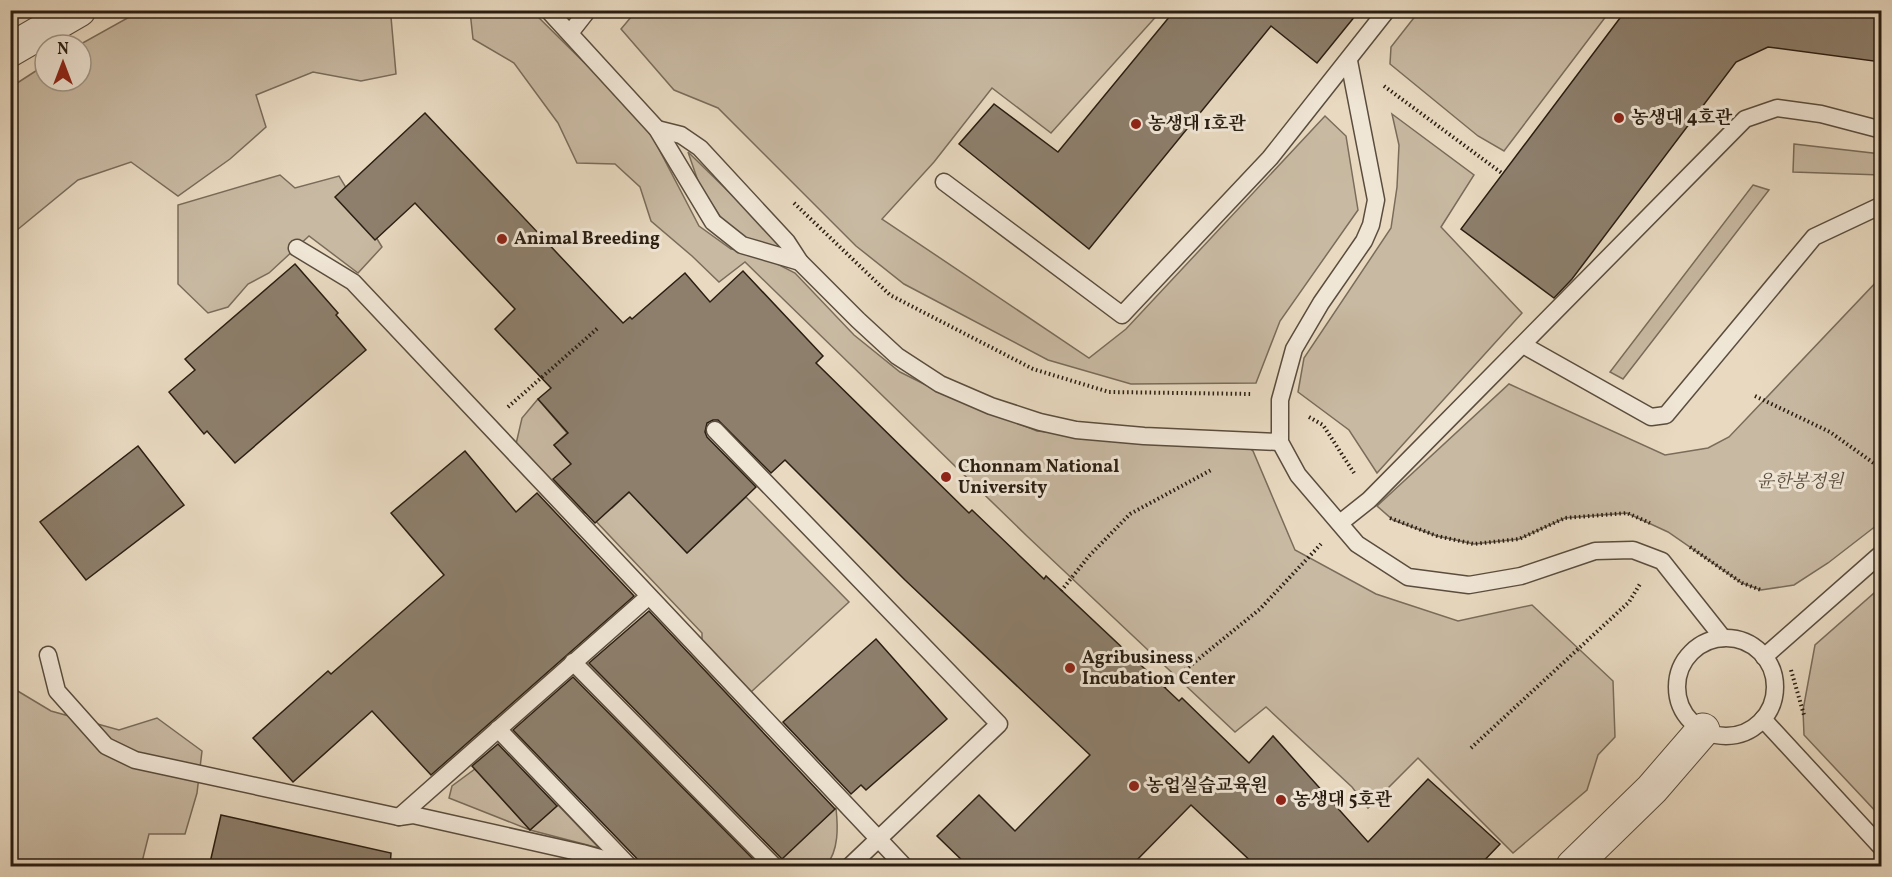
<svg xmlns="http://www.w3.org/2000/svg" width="1892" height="877" font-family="Vollkorn,'Noto Serif KR',serif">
<rect width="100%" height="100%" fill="#e8d9c0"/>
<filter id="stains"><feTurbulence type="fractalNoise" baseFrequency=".00333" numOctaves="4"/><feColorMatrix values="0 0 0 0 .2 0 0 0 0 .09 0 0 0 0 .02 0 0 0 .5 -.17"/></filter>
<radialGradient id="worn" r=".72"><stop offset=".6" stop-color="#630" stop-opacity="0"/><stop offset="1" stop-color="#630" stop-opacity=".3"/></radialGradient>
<g fill="#c8b9a2" stroke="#796c5a" stroke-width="1.5">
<path d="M637 10 1161 11 1051 133 992 88 934 162 882 219 1089 358 1126 329 1325 116 1346 136 1358 210 1280 321 1256 383 1131 384 1048 360 904 284 856 246 718 108 674 90 621 29Z"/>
<path d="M1420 10H1610V11L1504 151 1478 136 1390 64 1391 47Z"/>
<path d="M140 11H396L391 17 396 74 361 81 313 72 256 95 266 127 230 159 178 196 131 162 78 180 11 235V87L45 65V81H81V45H79Z"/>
<path d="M470 11H532L619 97 651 134 699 226 731 249 754 252 795 273 854 335 900 372 940 392 1037 431 1096 437 1247 446 1253 451 1295 550 1376 594 1458 621 1532 605 1613 681 1615 737 1598 755 1587 790 1513 853 1418 758 1368 808 1352 787 1266 707 1235 732 1028 537 745 262 719 282 692 256 651 221 640 187 615 164 577 163 558 123 514 63 473 39Z"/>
<path d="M1392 114 1474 175 1441 227 1522 313 1377 473 1349 430 1298 392 1304 358 1391 228 1397 187 1399 145Z"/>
<path d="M1794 144 1881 154V175L1793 172Z"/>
<path d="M688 152 774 236 784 249 747 239 721 218 699 184Z"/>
<path d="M280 175 295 188 339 176 382 247 358 273 309 236 269 273 248 284 228 307 208 313 178 284V205Z"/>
<path d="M1753 185 1769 190 1623 379 1610 372Z"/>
<path d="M1881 277V522L1828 563 1794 585 1761 590 1742 583 1668 532 1627 513 1565 518 1519 539 1474 544 1437 536 1393 520 1377 506 1509 384 1665 455 1708 448 1729 437Z"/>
<path d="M538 399 567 433 554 445 612 508 688 438 696 446 638 501 687 553 746 497 849 602 751 692 702 643V633L589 514 563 506 516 444 522 418Z"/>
<path d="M1881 587V817L1804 735 1803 710 1815 645Z"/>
<path d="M11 687 51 711 119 730 157 718 202 751 197 793 185 834H149L141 866H11Z"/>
<path d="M475 769 530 830 558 805 599 848 530 830 449 798 452 786Z"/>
<path d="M836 808C838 827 839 850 826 866H783L779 861Z"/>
</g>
<g fill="#8d7f6c" stroke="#2a1e12" stroke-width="1.5">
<path d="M1175 10H1360L1317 63 1271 26 1089 249 959 144 994 104 1058 152Z"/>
<path d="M1626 10H1881V62L1768 47 1736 62 1572 279 1554 298 1461 229Z"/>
<path d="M425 113 623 323 630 317 632 319 685 273 710 302 743 271 823 356 816 363 969 513 972 510 1044 579 1046 576 1179 701 1182 698 1249 763 1273 736 1368 842 1428 779 1500 844 1478 867H1257L1191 805 1130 867H969L937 836 979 795 1015 831 1090 755 905 580 785 460 771 473 718 420H713L707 423 705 432 707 437 756 487 687 553 629 492 595 523 553 479 571 464 554 445 568 433 538 399 551 388 495 329 515 309 415 203 375 240 335 197Z"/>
<path d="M295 264 338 313 336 315 366 350 235 463 207 431 204 434 169 392 195 370 185 359Z"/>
<path d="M138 446 184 505 86 580 40 522Z"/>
<path d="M465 451 516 512 537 493 634 596 431 775 372 711 293 782 253 738 328 671 331 674 444 575 391 513Z"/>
<path d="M649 611 835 809 782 859 589 663Z"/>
<path d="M876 639 947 719 866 790 861 785 851 794 783 722Z"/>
<path d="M573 677 758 864 755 867H645L513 730Z"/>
<path d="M498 744 557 806 530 830 472 766Z"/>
<path d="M221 815 391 853 390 867H209Z"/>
</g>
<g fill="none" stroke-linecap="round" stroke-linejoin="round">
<defs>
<g id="lane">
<path d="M548 10 657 129 713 222 742 245 800 262"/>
<path d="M570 33 588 10"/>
<path d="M1349 61 1376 200 1371 225 1364 241 1321 303 1294 349 1280 400V442L1298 475 1357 544 1408 577 1469 585 1521 576 1595 551 1633 550 1662 561 1723 638"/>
<path d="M657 129 681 135 700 148 787 242 800 262 858 320 897 356 940 384 991 406 1040 422 1076 430 1144 436 1280 442"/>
<path d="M944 182 1122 315 1270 158 1387 10"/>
<path d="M297 248 353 282 904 866"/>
<path d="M1523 345 1651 417 1666 415 1814 237 1882 205"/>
<path d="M715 430 999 724 850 866"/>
<path d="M1340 523 1369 500 1745 119 1777 108 1821 114 1882 130"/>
<circle cx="1726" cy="687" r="49"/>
<path d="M48 655 57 691 106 746 135 760 399 817 413 815 582 853 629 866"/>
<path d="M1764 657 1882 553"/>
<path d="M573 662 774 866"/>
<path d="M1763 719 1882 848"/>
<path d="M498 729 628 865"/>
<path d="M399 817 648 597"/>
</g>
<g id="street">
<path d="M10 50 79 10"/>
<path d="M1573 866 1652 789 1703 730"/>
</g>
</defs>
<use href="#lane" stroke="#5a4d3e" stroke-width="19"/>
<use href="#street" stroke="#5a4d3e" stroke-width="35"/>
<g stroke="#2a1e12" stroke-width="4" stroke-dasharray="1.5 3" stroke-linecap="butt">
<path d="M1384 86 1503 174"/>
<path d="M794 203 890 295 1033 369 1109 392 1253 394"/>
<path d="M1755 396 1830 432 1882 469"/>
<path d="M508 407 598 328"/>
<path d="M1309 417 1323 425 1354 473"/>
<path d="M1390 518 1437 536 1474 544 1519 539 1565 518 1627 513 1650 523"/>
<path d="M1690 547 1742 583 1761 590"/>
<path d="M1061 591 1089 556 1130 514 1213 469"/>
<path d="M1791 670 1804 715"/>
<path d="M1164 687 1260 609 1321 544"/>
<path d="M1471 748 1629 602 1640 584"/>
<path d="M1166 866H1174"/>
</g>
<use href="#lane" stroke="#f0e6d6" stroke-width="16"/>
<use href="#street" stroke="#f0e6d6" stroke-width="33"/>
</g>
<g fill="#8f2418" stroke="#f0e6d6" stroke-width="2">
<circle cx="1619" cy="118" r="6"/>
<circle cx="1136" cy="124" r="6"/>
<circle cx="502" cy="239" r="6"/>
<circle cx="946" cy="477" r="6"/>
<circle cx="1070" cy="668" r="6"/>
<circle cx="1134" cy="786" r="6"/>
<circle cx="1281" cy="800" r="6"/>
</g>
<g text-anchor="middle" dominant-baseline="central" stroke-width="6" stroke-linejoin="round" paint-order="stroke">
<g font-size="18" font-weight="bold" fill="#2a1e12" stroke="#f0e6d6" text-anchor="start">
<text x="1631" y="118">농생대 4호관</text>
<text x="1148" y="124">농생대 1호관</text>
<text x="514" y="239">Animal Breeding</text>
<text x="958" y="467">Chonnam National<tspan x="958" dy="21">University</tspan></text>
<text x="1082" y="658">Agribusiness<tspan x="1082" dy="21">Incubation Center</tspan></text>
<text x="1146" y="786">농업실습교육원</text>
<text x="1293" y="800">농생대 5호관</text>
</g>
<g font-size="18" font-style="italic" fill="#594c3d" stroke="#f0e6d6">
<text x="1800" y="482">윤한봉정원</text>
</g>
</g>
<rect width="1892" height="877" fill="none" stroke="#e8d9c0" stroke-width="36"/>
<rect x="12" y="12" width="1868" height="853" fill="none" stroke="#2a1e12" stroke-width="3"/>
<rect x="18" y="18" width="1856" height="841" fill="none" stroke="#2a1e12" stroke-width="1.5"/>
<g transform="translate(63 63)"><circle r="28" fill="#f0e6d6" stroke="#a19688" stroke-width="1.5"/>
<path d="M0-4.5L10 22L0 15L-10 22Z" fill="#8f2418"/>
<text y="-9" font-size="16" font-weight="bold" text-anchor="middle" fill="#2a1e12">N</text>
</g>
<rect width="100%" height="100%" filter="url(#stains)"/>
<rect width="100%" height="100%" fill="url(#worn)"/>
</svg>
